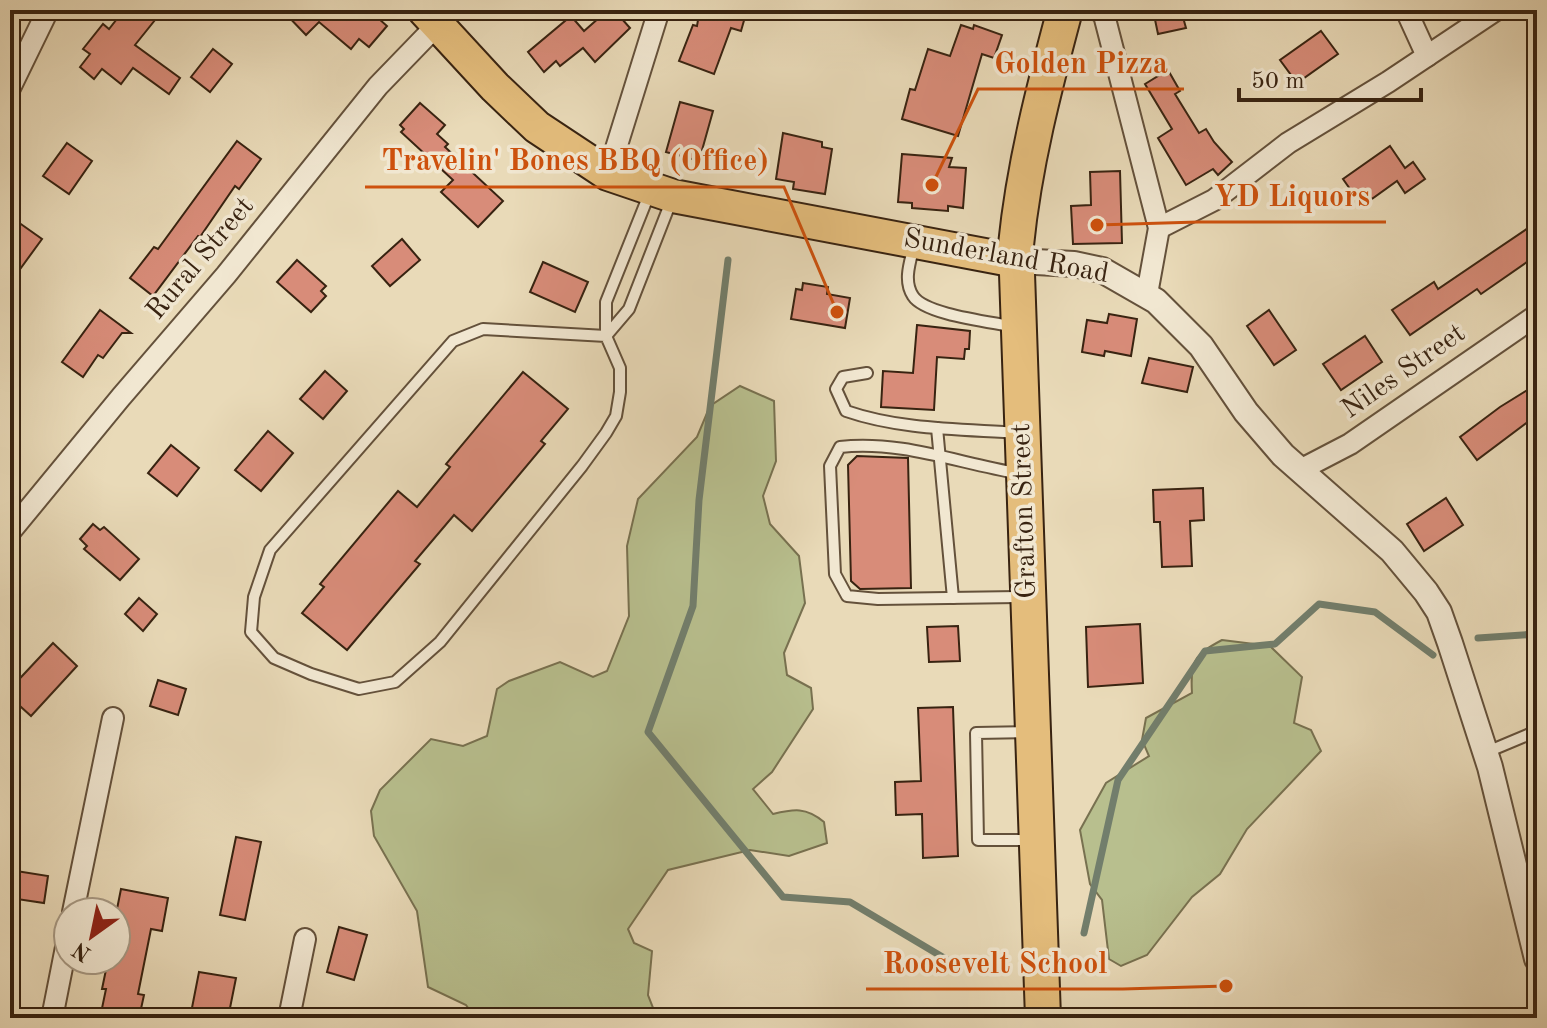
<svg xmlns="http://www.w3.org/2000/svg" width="1547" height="1028" font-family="'Old Standard TT',serif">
<rect width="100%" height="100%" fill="#e9dab8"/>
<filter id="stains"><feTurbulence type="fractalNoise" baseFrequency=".0025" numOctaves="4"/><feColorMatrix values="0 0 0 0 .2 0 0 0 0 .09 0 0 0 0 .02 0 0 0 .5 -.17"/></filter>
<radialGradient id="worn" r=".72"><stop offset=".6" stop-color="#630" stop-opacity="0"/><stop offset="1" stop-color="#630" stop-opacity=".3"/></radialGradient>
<g fill="#b8bf8e" stroke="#787150" stroke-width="2">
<path d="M740 386 774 401 776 461 763 496 770 524 799 556 805 603 784 653 787 675 811 688 813 709 772 772 753 789 773 814C794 809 806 807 824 822L827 843 789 856 750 850 668 870 628 929 634 943 652 951 648 995 657 1018H475L466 1005 428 987 417 911 374 836 371 811 380 790 431 739 463 746 487 736 497 689 509 681 560 662 593 677 607 671 629 616 627 546 638 499 697 437 710 406Z"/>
<path d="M1222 640 1270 646 1302 677 1294 723 1311 730 1321 751 1247 829 1220 874 1192 897 1147 955 1121 966 1109 959 1102 900 1090 884 1080 830 1106 783 1149 756 1142 740 1146 718 1192 693C1190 661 1194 655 1222 640Z"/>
</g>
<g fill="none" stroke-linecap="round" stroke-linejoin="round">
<g stroke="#727e6c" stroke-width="7">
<path d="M728 260 699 500 693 606 648 732 783 897 850 902 956 965"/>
<path d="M1478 638 1537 634"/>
<path d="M1084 933 1118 780 1205 651 1275 644 1319 604 1375 612 1433 655"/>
</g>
</g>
<g fill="#d88c79" stroke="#382311" stroke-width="2">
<path d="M124 10H163L135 45 180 78 169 94 133 68 121 84 102 69 94 79 80 67 90 54 83 49 103 24 109 29Z"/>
<path d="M282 10H369L387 26 369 47 359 39 351 49 319 22 306 35Z"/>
<path d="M608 10H614L630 28 595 62 583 48 560 66 556 61 544 72 528 52 571 16 584 31Z"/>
<path d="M687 10H747L741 31 731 28 714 74 679 61 693 25 697 26 698 20 686 17Z"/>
<path d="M1153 10H1181L1186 28 1158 34Z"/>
<path d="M961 25 973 29 974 25 1002 35 994 58 982 54 958 136 902 119 910 89 915 90 928 49 950 56Z"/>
<path d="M1321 31 1338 54 1297 83 1280 60Z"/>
<path d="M213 49 232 64 210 92 191 77Z"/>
<path d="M1168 70 1180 91 1175 94 1199 133 1206 129 1214 142 1232 162 1218 175 1213 169 1186 185 1158 138 1172 129 1145 84Z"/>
<path d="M680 102 713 111 699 161 666 152Z"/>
<path d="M420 103 445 125 437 134 448 144 445 147 503 201 478 227 441 192 453 180 401 132 404 129 400 125Z"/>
<path d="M783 133 822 142V147L832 149 825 194 793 189 794 182 776 179Z"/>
<path d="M237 141 261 159 239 189 235 186 200 237 198 236 153 296 130 278 154 247 158 249Z"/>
<path d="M67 143 92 161 69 194 43 176Z"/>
<path d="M1390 146 1405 168 1413 162 1425 179 1405 193 1397 181 1362 206 1343 179Z"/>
<path d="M902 154 952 158 949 167 966 168 963 208 948 206V211L912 208V203L898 202Z"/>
<path d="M1120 171 1122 243 1073 244 1071 206 1091 205 1090 172Z"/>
<path d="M18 222 42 239 10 283V233Z"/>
<path d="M1537 222V255L1481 294 1477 289 1410 335 1392 310 1434 282 1438 289Z"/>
<path d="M402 239 420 260 390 286 372 266Z"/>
<path d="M297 260 326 286 321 291 326 296 311 312 277 282Z"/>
<path d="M543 262 588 282 575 312 530 292Z"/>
<path d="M803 283 828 287 827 294 850 298 845 328 791 319 796 289 802 290Z"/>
<path d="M100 310 131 333H122L103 358 98 355 83 377 62 362Z"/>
<path d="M1269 310 1296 350 1274 365 1247 326Z"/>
<path d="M1109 314 1137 319 1131 356 1105 351 1104 356 1082 352 1087 320 1107 323Z"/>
<path d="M917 325 970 331 969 349H965L964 359 937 357 934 410 881 407 883 371 913 373Z"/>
<path d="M1365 336 1382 362 1341 390 1323 364Z"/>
<path d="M1149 358 1193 367 1187 392 1142 383Z"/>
<path d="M325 371 347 391 323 419 300 399Z"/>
<path d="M523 372 568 409 541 441 545 444 472 531 454 515 415 561 420 564 347 650 302 613 324 587 320 584 398 491 417 507 450 467 446 464Z"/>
<path d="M1537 384V415L1477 460 1460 437 1500 407Z"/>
<path d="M268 431 293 453 261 491 235 470Z"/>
<path d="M171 445 199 468 177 496 148 473Z"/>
<path d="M857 456 908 458 911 588 860 589 851 581 848 465Z"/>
<path d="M1203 488 1204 520 1190 521 1192 566 1162 567 1160 522H1154L1153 490Z"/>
<path d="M1446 498 1463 525 1424 551 1407 524Z"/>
<path d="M93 524 100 530 104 527 139 559 120 580 84 549 87 546 80 539Z"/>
<path d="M139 598 157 614 143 631 125 614Z"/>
<path d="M1140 624 1143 683 1088 687 1086 627Z"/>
<path d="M958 626 960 661 929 662 927 627Z"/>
<path d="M53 643 77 666 31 716 10 697V689Z"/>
<path d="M158 680 186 689 178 715 150 706Z"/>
<path d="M953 707 958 856 923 858 922 814 896 815 895 782 921 781 918 708Z"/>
<path d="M236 837 261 842 245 920 220 915Z"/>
<path d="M10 870 48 876 44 903 10 898Z"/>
<path d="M121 889 168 898 162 931 151 929 138 994 144 995 139 1018H100L106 989H102L108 960H116V914Z"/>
<path d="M339 927 367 935 354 980 327 972Z"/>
<path d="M199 972 236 978 228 1018H190Z"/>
</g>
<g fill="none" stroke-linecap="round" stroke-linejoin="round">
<defs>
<g id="service">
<path d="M914 246C910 262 903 281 913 296 925 315 993 322 1015 327"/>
<path d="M606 336 483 329 453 341 270 550 254 597 251 632 274 658 311 674 359 689 395 682 440 642 582 466 606 433 616 416 620 392V368L606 336V302L650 192"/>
<path d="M606 336 629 309 672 199"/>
<path d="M867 373 843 377 836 389 846 411C901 430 961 429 1019 433"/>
<path d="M937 428 953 598"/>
<path d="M1017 473C958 463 900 440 840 447L830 466 835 574 847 596 878 599 1024 597"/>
<path d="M1026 732 976 733 978 840H1033"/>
<path d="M1487 752 1537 731"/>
</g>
<g id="minor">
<path d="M1098 10 1104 15 1159 228 1147 294"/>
<path d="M1406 10 1427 56"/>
<path d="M10 88 48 10"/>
<path d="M608 174 659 10"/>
<path d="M1159 228 1214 200 1288 143 1388 82 1496 10"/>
<path d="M1300 470 1350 444 1537 315"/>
<path d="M10 532 121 397 226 275 378 86 437 25"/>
<path d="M73 912 113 718"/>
<path d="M52 1018 68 937"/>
<path d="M289 1018 305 939"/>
</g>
<path id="tertiary" d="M1016 261 1074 264 1102 270 1156 301 1201 346 1246 412 1283 455 1392 551 1426 592 1439 612 1450 643 1490 767 1537 959"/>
<path id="primary" d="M424 10 495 87 537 127 608 174 673 196 1016 261"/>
<path id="trunk" d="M1043 1018 1016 245C1024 165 1044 88 1065 10"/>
</defs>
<use href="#service" stroke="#64513b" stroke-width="14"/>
<use href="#minor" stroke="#64513b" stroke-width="24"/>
<use href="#tertiary" stroke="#64513b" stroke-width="28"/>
<use href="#primary" stroke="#382311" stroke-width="36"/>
<use href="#trunk" stroke="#382311" stroke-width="38"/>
<use href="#service" stroke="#f1e7d1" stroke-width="10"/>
<use href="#minor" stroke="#f1e7d1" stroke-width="20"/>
<use href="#tertiary" stroke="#f1e7d1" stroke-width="24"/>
<use href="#primary" stroke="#e4bd7c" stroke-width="32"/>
<use href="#trunk" stroke="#e4bd7c" stroke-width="34"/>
</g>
<g text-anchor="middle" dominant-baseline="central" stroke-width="7" stroke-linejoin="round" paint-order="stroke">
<g font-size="28" fill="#382311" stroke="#f1e7d1">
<text transform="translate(1006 257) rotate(10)">Sunderland Road</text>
<text transform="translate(201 259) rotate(-50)">Rural Street</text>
<text transform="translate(1404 372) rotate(-35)">Niles Street</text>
<text transform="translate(1025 511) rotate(-92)">Grafton Street</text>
</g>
</g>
<path fill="none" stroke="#ce510d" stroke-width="3" d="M932 185L978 89H1184M837 312L784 187H365M1097 225L1198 222H1386M1226 986L1123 989H866"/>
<g fill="#ce510d" stroke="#f1e7d1" stroke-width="3">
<circle cx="932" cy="185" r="8"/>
<circle cx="837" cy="312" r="8"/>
<circle cx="1097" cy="225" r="8"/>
<circle cx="1226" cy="986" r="8"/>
</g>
<g font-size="30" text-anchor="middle" font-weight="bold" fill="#ce510d" stroke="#f1e7d1" stroke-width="7" stroke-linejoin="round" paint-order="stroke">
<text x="1081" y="73">Golden Pizza</text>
<text x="575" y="170">Travelin' Bones BBQ (Office)</text>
<text x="1292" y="206">YD Liquors</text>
<text x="995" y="973">Roosevelt School</text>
</g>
<rect width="1547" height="1028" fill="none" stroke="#e9dab8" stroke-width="40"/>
<rect x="12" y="12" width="1523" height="1004" fill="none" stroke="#382311" stroke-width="4"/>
<rect x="20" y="20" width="1507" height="988" fill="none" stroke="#382311" stroke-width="2"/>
<g transform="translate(92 936) rotate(213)"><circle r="38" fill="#f1e7d1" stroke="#a79984" stroke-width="2"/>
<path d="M0-6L14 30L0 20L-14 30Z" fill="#8f2418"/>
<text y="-12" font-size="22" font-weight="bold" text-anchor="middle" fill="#382311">N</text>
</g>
<path d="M1239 88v12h182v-12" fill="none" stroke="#382311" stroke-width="4"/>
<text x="1251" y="88" font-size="24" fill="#382311" stroke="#f1e7d1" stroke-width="6" paint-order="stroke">50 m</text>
<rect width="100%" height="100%" filter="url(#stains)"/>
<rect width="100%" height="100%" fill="url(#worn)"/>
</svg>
